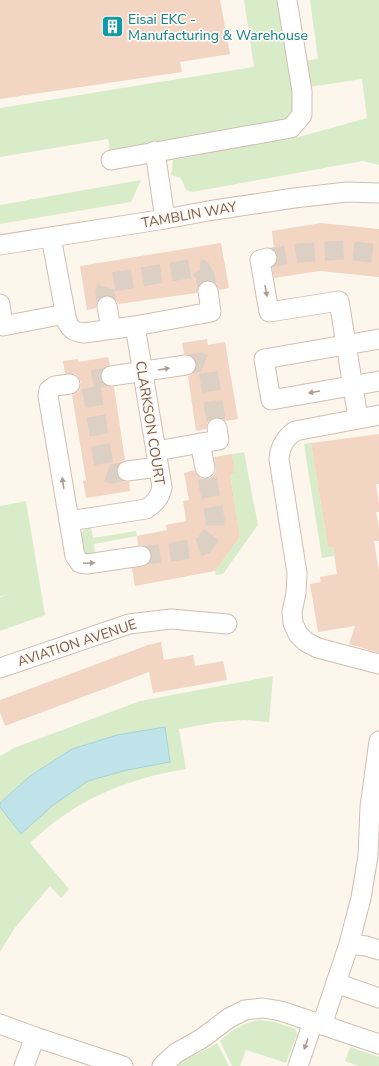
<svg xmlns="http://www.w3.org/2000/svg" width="379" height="1066" font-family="'Nunito Sans',sans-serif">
<rect width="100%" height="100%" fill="#fdf6ec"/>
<g fill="#d8ecc9">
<path d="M244 0H278L294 100C293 117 286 120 272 126L110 151 108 139 0 157V108L153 83 254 67Z"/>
<path d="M310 0H379V165L363 161 192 192 186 190 181 178 171 175 173 160 302 136 367 118 362 79 310 87 305 61 318 59Z"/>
<path d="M141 180 131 202 0 224V205Z"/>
<path d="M311 443 328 547H333L334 556 322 558 304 444Z"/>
<path d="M244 452 258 525 223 574 216 575 215 571 240 537 230 474 235 473 232 454Z"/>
<path d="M26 501 45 615 0 631V597L9 595 0 596V506Z"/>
<path d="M91 526 93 538 136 531 137 536 94 544 95 555 88 556 83 553C81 543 77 529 91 526Z"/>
<path d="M273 676 269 722 244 720 218 722 179 729 186 769C125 779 75 800 30 843L69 889 61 898 50 886 14 929 0 952V756L14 748 140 701Z"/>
<path d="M260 1020 275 1022 296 1029 297 1035 286 1063 246 1050 240 1066H232L220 1041C232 1030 244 1022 260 1020Z"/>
<path d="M217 1043 229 1066H177C187 1056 205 1052 217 1043Z"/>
<path d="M350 1047 379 1057V1066H359L345 1061Z"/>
</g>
<path fill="#bfe3e8" stroke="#a5d3da" d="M165 727 170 762 127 770 88 781 52 806 21 834 0 807V803L30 776 72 749 117 735Z"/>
<g fill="#f3d5c3">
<path d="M0 0H220L230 54 180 62 182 72 0 99Z"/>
<path d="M321 223 379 229V277L320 271 274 278 272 267 278 261V255L274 250 272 231Z"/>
<path d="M221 243 229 288 219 290 217 285 212 281 206 280 201 283 198 287 197 293 118 304 115 299 111 296 106 295 100 298 97 303 96 308 87 310 80 266Z"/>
<path d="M207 339 208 345 225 342 238 419 225 421 220 418 215 417 210 420 207 424 206 429 196 431 188 376 192 374 196 369 197 363 194 358 190 355 184 354 182 343Z"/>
<path d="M108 357 110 365 105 367 101 372 100 378 103 383 107 386 114 387 125 460 121 462 117 466 116 473 119 478 122 481 129 482 130 491 86 498 83 481 86 480 72 395 77 392 80 389 81 382 78 377 75 374H65L63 361 78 359V362Z"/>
<path d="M379 434V484H376L379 504V512H376L379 529V541H374L379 572V653L349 644 355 626 318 632 310 584 321 582 320 577 337 574 333 547H328L311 443Z"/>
<path d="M232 454 235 473 230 474 240 537 215 571 135 586 132 568 148 565 151 560 152 555 150 550 145 546 138 545 137 536 167 530 166 525 186 521 183 501 189 500 184 473 194 470 197 475 201 478 208 479 213 476 216 471 214 457Z"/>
<path d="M161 642 164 660 193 655 195 666 223 661 227 680 153 693 149 672 5 726 0 712V700L148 645Z"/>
</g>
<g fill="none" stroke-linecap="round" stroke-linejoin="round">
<g stroke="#dcd0c4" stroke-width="19" stroke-dasharray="19 10" stroke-linecap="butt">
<path d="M267 258 299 253 345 250 379 254"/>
<path d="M107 306 105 292 107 285 113 282 193 268 201 269 205 276 208 291"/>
<path d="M186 365 200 362 205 364 208 369 217 428"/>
<path d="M111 376 90 380 104 466 106 472 112 474 127 471"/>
<path d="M141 556 192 549 204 545 215 530V519L205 468"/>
</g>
<defs>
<g id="minor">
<path d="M155 151 165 219"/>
<path d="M111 160 291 128 302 115V91L287 0"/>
<path d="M51 237 67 322C71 330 75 332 84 333L135 326 211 312 208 291"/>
<path d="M0 245 165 219 208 211 294 198 347 192 379 193"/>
<path d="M267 258 260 260 269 312 339 301 358 418"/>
<path d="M0 304 3 326 65 314"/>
<path d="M107 306 111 329"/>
<path d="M379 339 264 359 271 400 379 381"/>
<path d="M111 376 186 365"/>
<path d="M70 384 55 386 49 390 48 396 75 556 80 563 87 564 141 556"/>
<path d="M379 415 295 431C285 438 280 446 279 459L297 573 296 593 292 612 293 623 298 634 306 642 318 648 379 664"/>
<path d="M200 443 205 468"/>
<path d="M156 451 219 440 217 428"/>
<path d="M127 471 158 467"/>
<path d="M69 521 146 509C155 503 160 498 162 487L135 326"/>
<path d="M0 668 129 624 171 619 227 624"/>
<path d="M349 944 366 946 379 950"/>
<path d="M336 983 379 998"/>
<path d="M0 1024 35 1037 123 1066"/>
<path d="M322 1025 349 944 361 898 368 856 370 807 379 741"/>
<path d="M24 1066 35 1037"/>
<path d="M162 1066 176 1053 201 1039 229 1018 245 1010 263 1008 281 1011 379 1044"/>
<path d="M298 1066 313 1022"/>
</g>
</defs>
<use href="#minor" stroke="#d1beb0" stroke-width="21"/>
<use href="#minor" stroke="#fff" stroke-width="19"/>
</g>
<defs><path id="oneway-solid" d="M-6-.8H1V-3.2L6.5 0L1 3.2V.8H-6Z"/></defs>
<g fill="#af9d94">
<use href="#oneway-solid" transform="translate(266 291) rotate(80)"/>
<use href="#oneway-solid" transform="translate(164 369) rotate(-9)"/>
<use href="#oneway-solid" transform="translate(314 392) rotate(170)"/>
<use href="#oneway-solid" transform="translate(63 483) rotate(-99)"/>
<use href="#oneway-solid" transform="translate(89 563) rotate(-2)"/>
<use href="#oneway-solid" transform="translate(306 1044) rotate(109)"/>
</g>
<defs>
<symbol id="building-square" viewBox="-11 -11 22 22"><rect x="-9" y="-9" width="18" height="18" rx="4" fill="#0f9aa8" stroke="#fffaf3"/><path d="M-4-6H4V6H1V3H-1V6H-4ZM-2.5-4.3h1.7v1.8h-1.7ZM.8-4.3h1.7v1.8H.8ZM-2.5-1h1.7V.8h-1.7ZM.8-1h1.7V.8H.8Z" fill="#fff"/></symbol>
</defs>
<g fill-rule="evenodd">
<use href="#building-square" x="100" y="14" width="25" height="25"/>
</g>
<g text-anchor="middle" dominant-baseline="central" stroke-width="3.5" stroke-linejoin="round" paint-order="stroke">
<g font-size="14" fill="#0d838f" stroke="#fffaf3" text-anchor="start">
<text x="128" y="19">Eisai EKC -<tspan x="128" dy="16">Manufacturing &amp; Warehouse</tspan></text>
</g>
<g font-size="14" fill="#7a5c4d" stroke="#fffaf3">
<text transform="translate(189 215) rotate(-10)">TAMBLIN WAY</text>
<text transform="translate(150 423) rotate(81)">CLARKSON COURT</text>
<text transform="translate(77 643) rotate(-18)">AVIATION AVENUE</text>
</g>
</g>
</svg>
